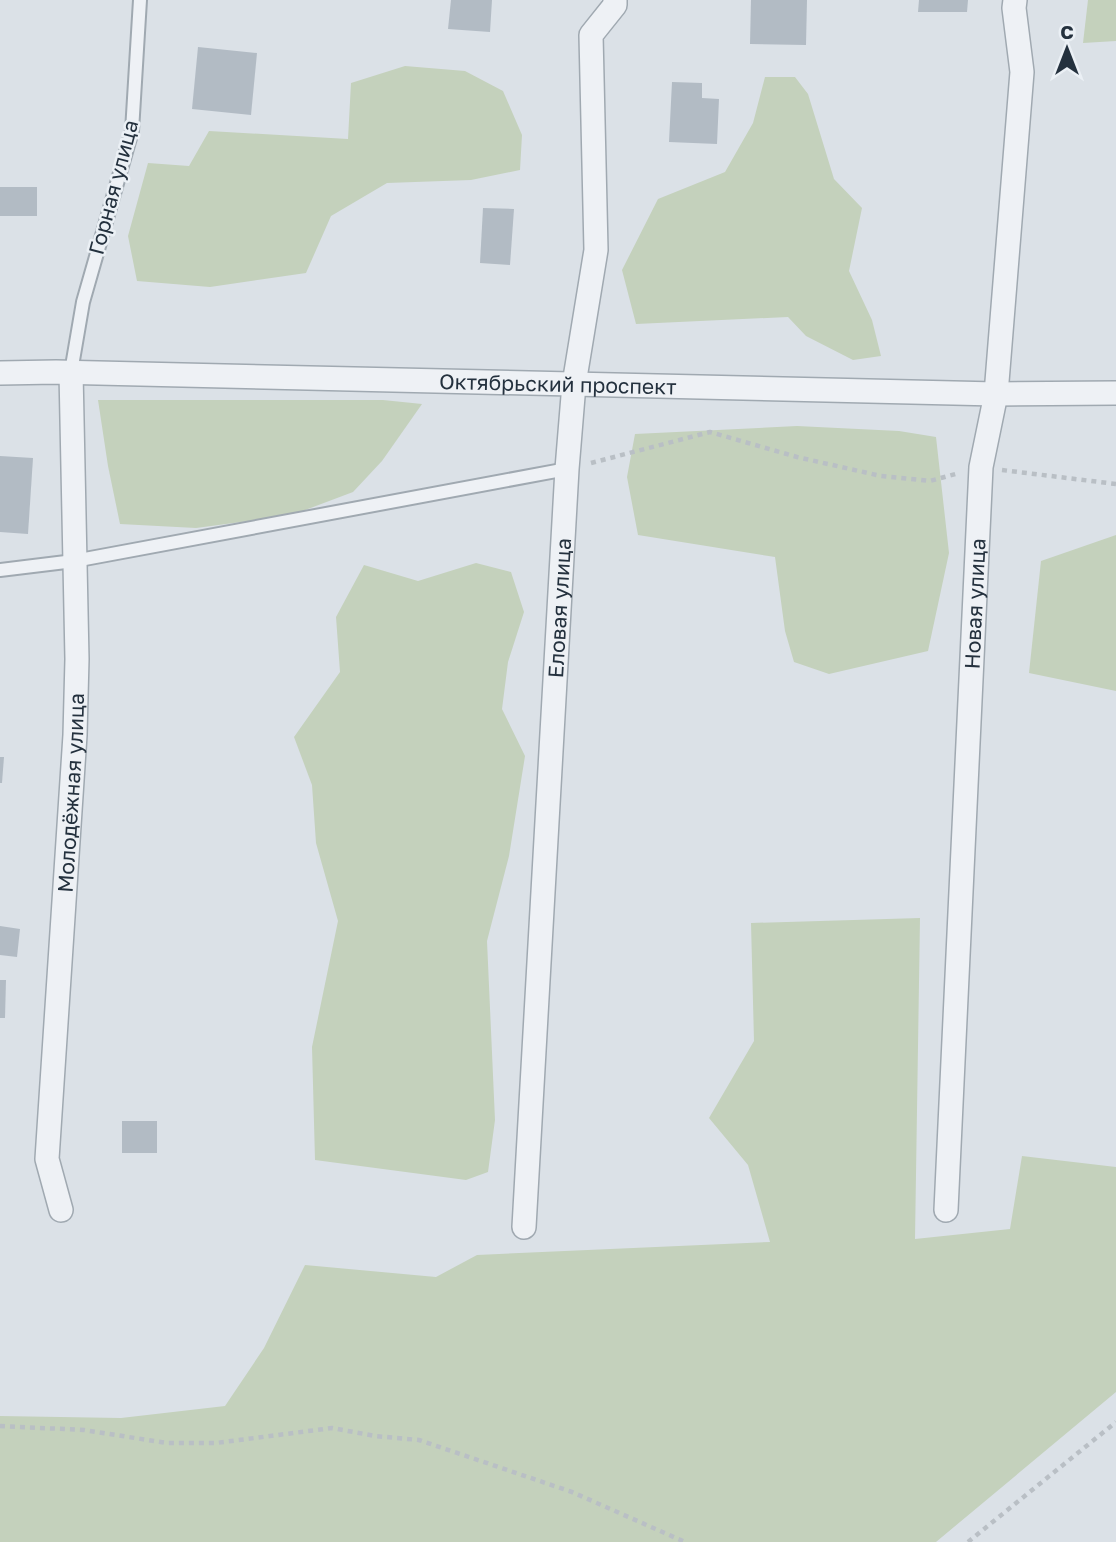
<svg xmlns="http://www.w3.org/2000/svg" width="1116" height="1542" font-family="'Golos Text',sans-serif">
<rect width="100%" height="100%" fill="#dbe1e7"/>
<g fill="#c4d1bc">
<path d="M1088 0H1116V41L1083 43Z"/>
<path d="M405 66 465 71 503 91 522 135 520 170 471 180 387 183 331 216 306 273 210 287 137 281 128 236 148 163 189 166 209 131 348 139 351 83Z"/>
<path d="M765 77H795L808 94 834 179 862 208 849 271 872 320 881 356 853 360 806 336 788 317 636 324 622 270 658 199 725 172 753 123Z"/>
<path d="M98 400H383L422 404 382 461 353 492 292 515 196 528 120 524 108 466Z"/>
<path d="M797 426 899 431 936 437 949 553 928 651 829 674 794 662 785 631 775 557 638 535 627 477 635 434Z"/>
<path d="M1116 535V691L1029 673 1041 561Z"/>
<path d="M476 563 511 572 524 612 508 662 502 709 525 756 509 856 487 941 495 1120 488 1172 466 1180 315 1160 312 1047 338 921 316 843 312 785 294 737 340 672 336 617 364 565 418 581Z"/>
<path d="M920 918 915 1239 1010 1229 1022 1156 1116 1167V1392L936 1542H0V1416L121 1418 225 1406 264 1348 305 1265 436 1277 477 1255 770 1242 748 1165 709 1118 754 1041 751 923Z"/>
</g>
<g fill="#b2bbc4">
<path d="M451 0H492L490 32 448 29Z"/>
<path d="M751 0H807L806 45 750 44Z"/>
<path d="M919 0H968L967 12H918Z"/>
<path d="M198 47 257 53 251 115 192 109Z"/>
<path d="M672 82 702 83V98L719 99 717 144 669 142Z"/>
<rect x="0" y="187" width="37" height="29"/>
<path d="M483 208 514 209 510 265 480 263Z"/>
<path d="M0 456 33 458 28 534 0 532Z"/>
<path d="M0 757H4L2 783H0Z"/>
<path d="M0 926 20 929 17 957 0 955Z"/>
<path d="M0 980H6L5 1018H0Z"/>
<rect x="122" y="1121" width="35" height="32"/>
</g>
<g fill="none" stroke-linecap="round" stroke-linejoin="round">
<defs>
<g id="service">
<path d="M71 372 83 302 132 131 140 0"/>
<path d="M0 570 74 561 567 469"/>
</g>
<g id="minor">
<path id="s1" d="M0 373 56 372 996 394 1116 393"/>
<path id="s2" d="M61 1210 47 1159 75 735 77 659 71 372"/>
<path id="s3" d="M946 1210 981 467 996 394 1022 72 1014 8 1015 0"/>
<path id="s4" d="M524 1227 567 469 574 384 596 250 591 35 615 5V0"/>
</g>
</defs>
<use href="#service" stroke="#a0a9b1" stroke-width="16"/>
<use href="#minor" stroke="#a0a9b1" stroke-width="26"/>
<g stroke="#b9bfc5" stroke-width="4.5" stroke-dasharray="5 5" stroke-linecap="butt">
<path d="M591 463 710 432 797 457 881 476 930 481 959 473"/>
<path d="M1002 470 1116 484"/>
<path d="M0 1426 84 1430 167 1443H216L332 1428 375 1436 419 1440 572 1492 685 1542"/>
<path d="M968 1542 1116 1422"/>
</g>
<use href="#service" stroke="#eef1f5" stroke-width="12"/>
<use href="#minor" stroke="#eef1f5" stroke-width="23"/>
</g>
<g text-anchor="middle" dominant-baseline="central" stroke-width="5" stroke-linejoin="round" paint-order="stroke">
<g font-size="21" fill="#24313e" stroke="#ebf0f5">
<text transform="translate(113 187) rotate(-75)">Горная улица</text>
<text stroke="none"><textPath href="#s1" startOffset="558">Октябрьский проспект</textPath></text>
<text stroke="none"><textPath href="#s3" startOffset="607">Новая улица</textPath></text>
<text stroke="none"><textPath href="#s4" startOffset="620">Еловая улица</textPath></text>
<text stroke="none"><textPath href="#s2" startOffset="420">Молодёжная улица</textPath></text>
</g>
</g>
<g transform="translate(1067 49)" stroke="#ebf0f5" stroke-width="5" paint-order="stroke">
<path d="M0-5L12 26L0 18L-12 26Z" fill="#24313e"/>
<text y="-10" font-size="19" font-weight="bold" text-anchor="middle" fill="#24313e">С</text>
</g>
</svg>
